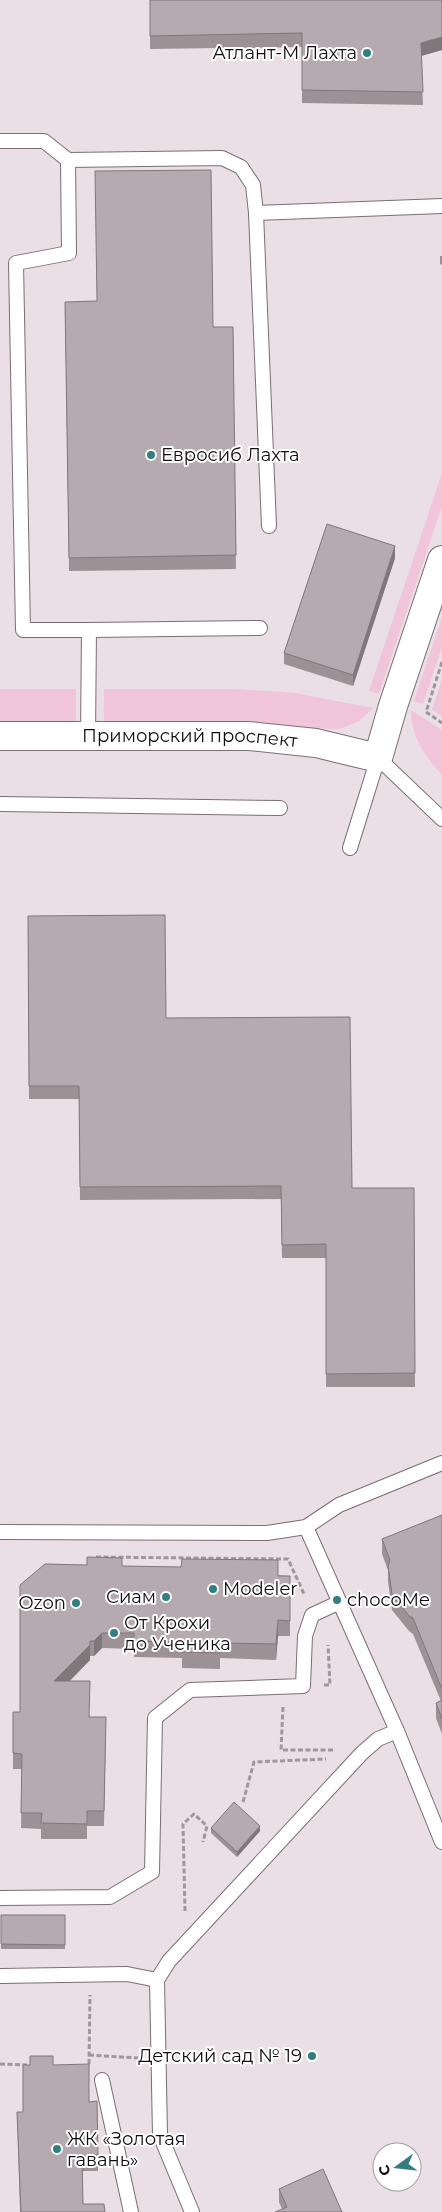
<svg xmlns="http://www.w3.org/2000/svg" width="442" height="2212" font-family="Montserrat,sans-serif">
<rect width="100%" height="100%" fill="#eadfe4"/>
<g fill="#f1c5d9">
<path d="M442 473V506L379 694 369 691Z"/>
<path d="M442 617V647L423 704 414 701Z"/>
<path d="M442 679V716L432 710Z"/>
<path d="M0 689H76V724L0 723Z"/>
<path d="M104 689H239L295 693 373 708 359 721 340 729 104 724Z"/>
<path d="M411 710 442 730V775C424 755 411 737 411 710Z"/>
</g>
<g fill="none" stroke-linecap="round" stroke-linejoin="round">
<defs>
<g id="lane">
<path d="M0 141H44L68 160"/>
<path d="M256 213 442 206"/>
<path d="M89 630 260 628"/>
<path d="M88 737 89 630H23L16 263 69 253 68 160 222 158 241 167 253 185 256 213 269 526"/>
<path d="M0 804 280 808"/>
<path d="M350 848 378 758 442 819"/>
<path d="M306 1527 397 1731 442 1842"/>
<path d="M0 1532 267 1533 306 1527 339 1505 442 1463"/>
<path d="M0 1898 110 1897 152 1872 155 1718 190 1690 303 1686 305 1636 312 1615 340 1602"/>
<path d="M0 1976 127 1974 157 1980 160 2135 192 2212"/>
<path d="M157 1980 169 1961 362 1753 378 1739 397 1731"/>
<path d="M102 2080 131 2212"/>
</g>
<g id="street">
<path id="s1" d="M0 736H249L316 743 378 758 393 706 442 560"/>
</g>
</defs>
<use href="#lane" stroke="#796f73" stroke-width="16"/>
<use href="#street" stroke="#796f73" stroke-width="30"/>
<g stroke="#a0979b" stroke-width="3" stroke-dasharray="5 2.5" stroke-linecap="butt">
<path d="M442 662 426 712 442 723"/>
<path d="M96 1557 288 1559 304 1594"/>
<path d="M324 1685H330L328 1645"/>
<path d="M283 1707 281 1750H335"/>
<path d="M243 1802 254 1762 326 1759"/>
<path d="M185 1911 183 1824 194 1814 207 1826 203 1842"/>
<path d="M89 2055 138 2058"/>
<path d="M0 2064 27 2065"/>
<path d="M89 2064 90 1995"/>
</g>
<use href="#lane" stroke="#fff" stroke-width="14"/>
<use href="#street" stroke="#fff" stroke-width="28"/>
</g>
<g fill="#9c9296">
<path d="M150 0 442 50 421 56 423 105 302 103V47L150 49Z"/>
<path d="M440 256H442V265L440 264Z"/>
<path d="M65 302 213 327H233L236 569 69 571Z"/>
<path d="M395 558 353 686 284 664V653Z"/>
<path d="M28 916 166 1018 352 1188H414L415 1387H326V1258H282L281 1199 80 1200 79 1099H29Z"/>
<path d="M442 1515V1734L436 1718V1703L441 1701 413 1634 409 1631 392 1610 388 1582V1570L382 1554V1539Z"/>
<path d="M122 1566 290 1576V1636H278L276 1660 220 1658V1669L182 1668V1658L134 1657V1649L102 1648 94 1656H90V1660L70 1681 89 1717H106L104 1826H87V1839H41V1829L21 1828 22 1769H13V1712H20Z"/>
<path d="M211 1828 260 1831 237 1857 211 1833Z"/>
<rect x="1" y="1915" width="64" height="34"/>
<path d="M53 2065 89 2102 97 2101 98 2171H82L83 2204 105 2212H20L17 2112H23Z"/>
<path d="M279 2189 342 2212 282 2209 279 2202Z"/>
</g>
<g fill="#7f777a">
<path d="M442 37V50L421 56V43Z"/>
<path d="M395 546V558L353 686V675Z"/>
<path d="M278 1620V1636L276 1660V1644Z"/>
<path d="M102 1633V1648L94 1656V1641Z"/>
<path d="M90 1645V1660L54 1696V1681Z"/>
<path d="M260 1826V1831L237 1857V1852Z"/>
</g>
<g fill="#b5aaaf" stroke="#7f777a">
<path d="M150 0H442V37L421 43 423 92 302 90V33L150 36Z"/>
<path d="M211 170 213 327H233L236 555 69 558 65 302 97 301 95 171Z"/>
<path d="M327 524 395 546 353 675 284 653Z"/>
<path d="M165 915 166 1018 350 1017 352 1188H414L415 1373 326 1374V1244L282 1245 281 1186 80 1187 79 1086H29L28 916Z"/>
<path d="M442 1515V1689L413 1618 409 1616 392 1594 388 1566 390 1560 382 1539Z"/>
<path d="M87 1557 122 1558V1566L181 1567 182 1559 278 1560V1576H290V1621L278 1620 276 1644 219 1643 220 1653 182 1652V1642L134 1641V1633H102L94 1641H90V1645L54 1681H90L89 1717H106L104 1811H87V1824L41 1823 42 1813H21L22 1754 13 1753V1712H20V1585L45 1564 87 1565Z"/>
<path d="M442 1700V1719L436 1703Z"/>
<path d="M234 1802 260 1826 237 1852 211 1828Z"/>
<path d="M1 1915H65V1945L1 1944Z"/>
<path d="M30 2056H53V2065L89 2064V2102L97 2101 98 2155H82L83 2204H104L105 2212H21L17 2112H23V2065H30Z"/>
<path d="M323 2169 342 2212H275L287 2207 279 2189Z"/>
</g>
<g fill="#347d80" stroke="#fff" stroke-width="2">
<circle cx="367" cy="53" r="5"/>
<circle cx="151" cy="455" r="5"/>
<circle cx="213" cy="1589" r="5"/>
<circle cx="166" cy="1597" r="5"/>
<circle cx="337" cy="1600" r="5"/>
<circle cx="76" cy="1603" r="5"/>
<circle cx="114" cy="1633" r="5"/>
<circle cx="312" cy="2056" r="5"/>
<circle cx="57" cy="2149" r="5"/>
</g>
<g text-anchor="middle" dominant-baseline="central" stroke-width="4" stroke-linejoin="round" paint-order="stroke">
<g font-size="18" fill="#110d0f" stroke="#fff" text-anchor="start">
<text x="357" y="53" text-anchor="end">Атлант-М Лахта</text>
<text x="161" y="455">Евросиб Лахта</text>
<text x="223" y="1589">Modeler</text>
<text x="156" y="1597" text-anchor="end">Сиам</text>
<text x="347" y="1600">chocoMe</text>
<text x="66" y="1603" text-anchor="end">Ozon</text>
<text x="124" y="1623">От Крохи<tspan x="124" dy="21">до Ученика</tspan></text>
<text x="302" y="2056" text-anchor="end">Детский сад № 19</text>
<text x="67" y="2139">ЖК «Золотая<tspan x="67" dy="21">гавань»</tspan></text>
</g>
<g font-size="18" fill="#110d0f" stroke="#fff">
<text stroke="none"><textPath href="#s1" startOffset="190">Приморский проспект</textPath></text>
</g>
</g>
<g transform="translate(397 2167) rotate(255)"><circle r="24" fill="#ffffff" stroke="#a09e9f"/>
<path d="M0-4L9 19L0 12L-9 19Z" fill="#347d80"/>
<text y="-8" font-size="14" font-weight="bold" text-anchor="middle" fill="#110d0f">С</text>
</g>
</svg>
